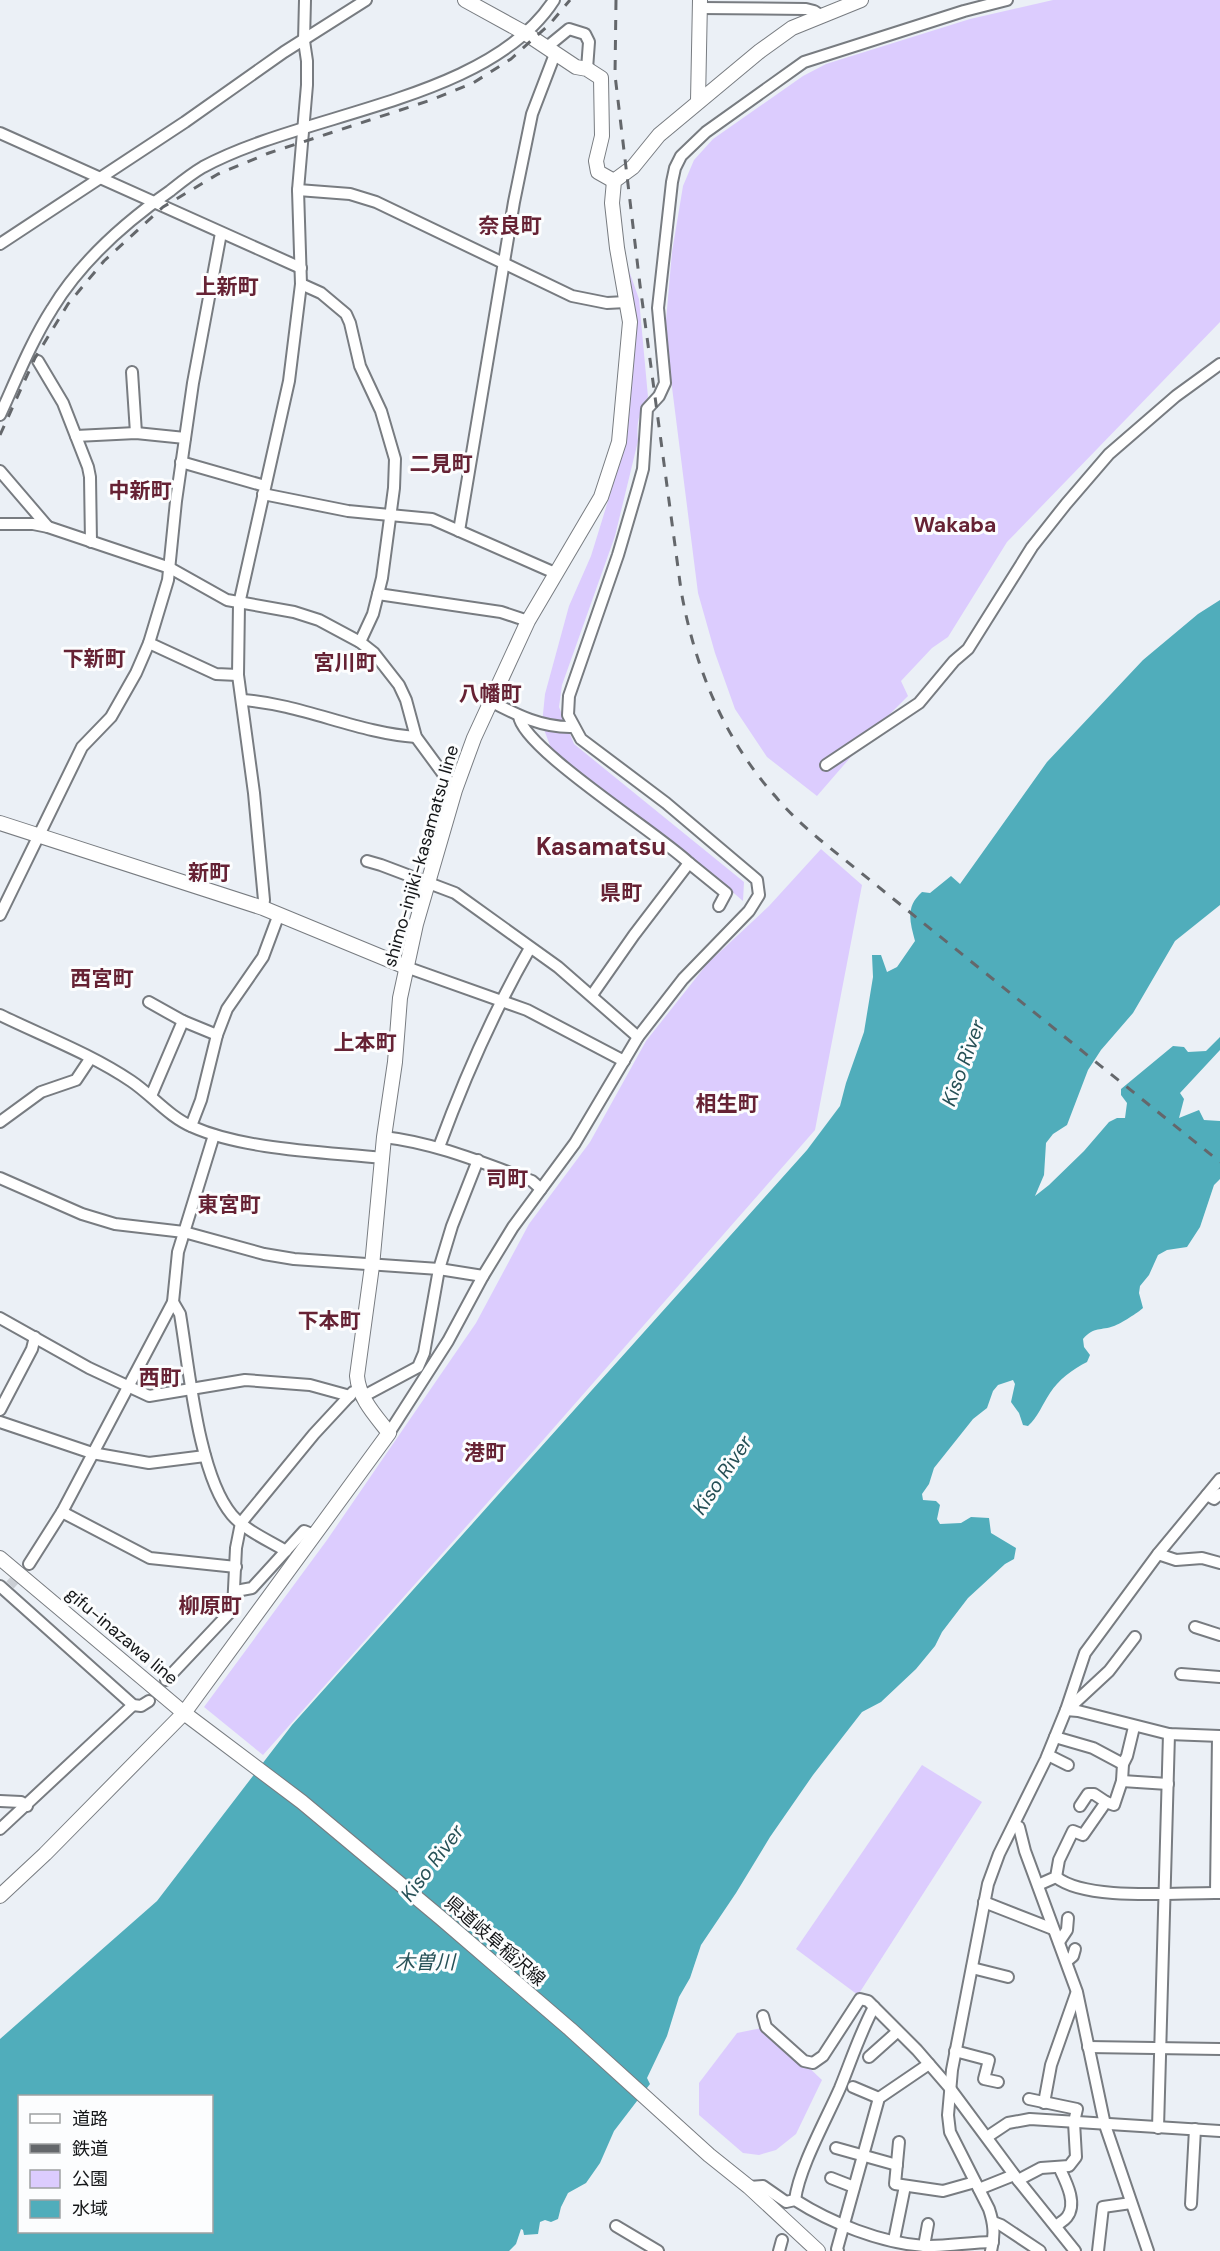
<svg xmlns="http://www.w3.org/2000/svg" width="1220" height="2251" font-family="'DM Sans','Noto Sans JP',sans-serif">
<rect width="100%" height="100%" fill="#ebf0f6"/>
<g fill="#dcccfe">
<path d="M1053 0H1220V322L1007 542 948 637 932 648 901 681 908 696 875 729 817 796 767 757 735 709 715 653 698 593 665 332 672 252 683 186 694 160 713 139 803 76 826 64 970 19Z"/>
<path d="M626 262 639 299 648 397C639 412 636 424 638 441L615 536 562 685 559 707 574 744 744 882 743 901 685 851 552 751 542 724 545 694 569 606 591 556 625 446 634 323Z"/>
<path d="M821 849 862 885 815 1130 537 1447 263 1755 204 1707 327 1540 476 1323 529 1224 590 1142 646 1041 707 964 769 906Z"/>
<path d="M922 1765 982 1802 858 1995 796 1949Z"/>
<path d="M766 2027 822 2080 796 2134 776 2150 759 2155 743 2153 699 2115V2083L737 2033Z"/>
</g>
<path fill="#50adbb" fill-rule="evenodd" d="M1220 600V905L1175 941 1133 1013 1101 1050 1088 1070 1067 1125 1053 1134 1046 1143 1044 1175 1035 1196 1049 1185 1084 1151 1109 1122 1117 1118H1125L1127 1103 1121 1095V1089L1173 1046 1184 1047 1188 1052 1206 1051 1220 1037V1050L1180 1093 1184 1099 1179 1118 1199 1110 1204 1120 1220 1121V1179L1214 1185 1200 1227 1187 1247 1167 1250 1158 1255 1149 1275 1140 1286 1139 1293 1143 1308C1139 1312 1120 1324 1114 1326 1101 1331 1094 1326 1083 1339L1084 1347 1090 1355 1087 1362C1073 1369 1058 1380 1050 1393 1042 1405 1038 1417 1028 1426L1023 1425 1019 1413 1011 1402 1015 1384 1013 1380 998 1385 993 1391 987 1408 973 1419 934 1468 929 1484 922 1494 923 1500 936 1501 940 1505 937 1519 940 1524 961 1523 971 1517 989 1518 991 1533 1016 1548 1014 1559 1005 1564 968 1598 942 1632 935 1646 916 1669 881 1702 862 1712 813 1775 770 1837 736 1893 701 1945 690 1978 679 1997 667 2036 647 2078 650 2084 614 2131 600 2163 586 2183 568 2193 561 2207 558 2219 551 2222 545 2220 540 2222 538 2234 524 2235 523 2230 521 2229 516 2244 509 2251H0V2039L157 1901 292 1725 807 1150 840 1106 846 1083 864 1032 873 977 872 955H881L887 972 897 967 915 941C910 922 905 907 922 892L930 893 951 876 960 884 1047 762 1143 660 1198 614ZM20 2096H212V2232H20Z"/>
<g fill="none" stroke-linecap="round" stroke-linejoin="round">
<path stroke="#cbcfd5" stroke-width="10" stroke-dasharray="10 5" stroke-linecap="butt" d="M10 1585 24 1570"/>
<defs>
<g id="minor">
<path d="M700 8 806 9 814 11 820 15"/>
<path d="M547 47 569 29 585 34 589 42 587 69"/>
<path d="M0 133 301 268"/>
<path d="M298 190 350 194 376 202 572 296 607 303 626 302"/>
<path d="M0 244 185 122 284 52 366 0"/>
<path d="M301 284 321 293 346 314 350 323 360 366 381 411 395 459 394 488 382 578 373 614 360 642"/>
<path d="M38 361 63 403 88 467 90 477 91 542"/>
<path d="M132 372 136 433"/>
<path d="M0 415C16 380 31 342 52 309 81 261 124 223 170 191 180 183 191 174 203 167 304 112 489 101 554 0"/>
<path d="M76 436 136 433 185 438"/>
<path d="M181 462 265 486"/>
<path d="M0 471 48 527"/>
<path d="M263 494 348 511 432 519 555 573"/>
<path d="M0 524H33L48 527 170 568 227 600 294 612 319 620 360 642 374 653 399 685 406 700 416 737 455 790"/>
<path d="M459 531 514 202 532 114 555 54"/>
<path d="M378 594 501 612 528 621"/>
<path d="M149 643 216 674 238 675"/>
<path d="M242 700C302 704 357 733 416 737"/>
<path d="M490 701C517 715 542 728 573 727"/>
<path d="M519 716C522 748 659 834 689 863"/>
<path d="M826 765 919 703 954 661 968 649 1032 547 1066 504 1109 454 1176 396 1220 364"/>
<path d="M367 861 381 865 455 893 558 967 638 1037"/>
<path d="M263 908 264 900 254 793 238 675 239 604 289 381 301 284 298 190 307 85V61L304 41 305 0"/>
<path d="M0 915 82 747 111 717 136 673 149 643 168 580 176 501 193 383 221 233"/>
<path d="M406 967 527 1010 624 1061"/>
<path d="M592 995 634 935 689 863 726 893 719 906"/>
<path d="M149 1002 183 1021 217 1035"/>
<path d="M0 1015C43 1036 91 1054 131 1081 152 1095 169 1117 193 1127 245 1150 326 1152 382 1158"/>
<path d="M151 1096 183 1021"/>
<path d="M0 1122 41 1092 76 1080 90 1059"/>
<path d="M191 1126 201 1100 217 1035 227 1009 263 957 279 914"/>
<path d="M384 1137C436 1143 483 1163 532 1181L541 1189"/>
<path d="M439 1147C464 1079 494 1011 530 948"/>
<path d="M0 1178 82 1214 115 1224 184 1232 264 1254 294 1259 439 1269 483 1276"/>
<path d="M173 1302 180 1314C189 1367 198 1475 232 1515 246 1531 268 1540 286 1551"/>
<path d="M0 1318 89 1368 149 1396 245 1380 310 1385 350 1396"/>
<path d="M362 1397 418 1367 424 1353 439 1269 452 1226 478 1160"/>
<path d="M0 1410 32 1349 35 1337"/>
<path d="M0 1422 92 1453 149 1463 205 1456"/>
<path d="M389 1433 448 1341 483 1276 513 1227 575 1143 638 1037 683 979 749 911 759 895 757 880 750 874 666 803 581 739 568 715 569 696 618 555 638 487 643 469 647 409 659 396 665 383 658 308 672 182 675 168 681 156 706 132 804 62 964 11 1007 0"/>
<path d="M1207 1495 1214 1499 1220 1494"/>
<path d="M62 1512 150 1558 236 1567"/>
<path d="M1158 1554 1176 1560 1202 1558 1220 1563"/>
<path d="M29 1564 62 1512 173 1302 178 1252 214 1135"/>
<path d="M0 1586 133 1705 141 1706 149 1701"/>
<path d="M236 1591 252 1588 304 1531 314 1535"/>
<path d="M1195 1627 1220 1635"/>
<path d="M1181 1674 1220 1677"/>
<path d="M166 1680 233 1609 236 1548 241 1523 314 1434 353 1392"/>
<path d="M1066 1710 1078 1711 1169 1734 1220 1736"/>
<path d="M1067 1710 1109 1671 1135 1637"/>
<path d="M1055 1737 1093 1748 1123 1764"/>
<path d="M1048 1755 1068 1765"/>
<path d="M1122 1781 1168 1784"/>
<path d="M0 1801 21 1802 27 1806"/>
<path d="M1080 1806 1088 1794H1094L1106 1802 1114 1805 1122 1781 1123 1764 1127 1756 1134 1727"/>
<path d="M1014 1825 1019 1827 1025 1851 1077 1992 1105 2125 1148 2251"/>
<path d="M0 1829 133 1705"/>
<path d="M1056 1877C1087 1902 1179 1892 1220 1893"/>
<path d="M1038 1885 1056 1877 1059 1860 1073 1831 1083 1835 1106 1802"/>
<path d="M1216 1893 1218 1736"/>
<path d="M984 1902 1053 1929"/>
<path d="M1059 1942 1067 1930 1068 1918"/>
<path d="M1067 1961 1073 1956 1075 1949"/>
<path d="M972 1968 1008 1977"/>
<path d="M763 2016 766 2027 804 2061 813 2063 823 2056 860 1999 868 2001 917 2050 949 2087 1018 2180 1075 2251"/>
<path d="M1088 2047 1220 2049"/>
<path d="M955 2051 989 2060 984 2079 998 2082"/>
<path d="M869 2057 897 2032"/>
<path d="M853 2087 879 2098"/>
<path d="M1044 2103 1051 2065 1076 1994"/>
<path d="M1158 2128 1169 1734"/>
<path d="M987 2137 1008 2123 1030 2119 1220 2131"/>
<path d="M899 2142 895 2184 943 2191 975 2182"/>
<path d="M836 2148 897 2165"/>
<path d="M831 2178 854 2187"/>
<path d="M1018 2180 1041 2168 1069 2166 1076 2157 1074 2122 1077 2109 1029 2099"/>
<path d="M749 2187 763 2186 786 2202 795 2200C831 2223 881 2243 924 2246 946 2247 970 2242 993 2242"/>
<path d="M979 2189 1014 2175"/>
<path d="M795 2200C799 2168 826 2120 840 2088 851 2061 860 2033 874 2007"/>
<path d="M1191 2204 1195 2129"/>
<path d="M993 2222 1001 2225 1040 2251"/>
<path d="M616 2226 658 2251"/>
<path d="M1056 2226C1059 2223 1064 2221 1067 2217 1078 2203 1065 2180 1059 2167"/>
<path d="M894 2240 905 2186"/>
<path d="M924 2246 928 2224"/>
<path d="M779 2251 782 2240"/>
<path d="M838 2251 837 2249 879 2098 929 2064"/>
<path d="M991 2251C995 2235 994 2224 989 2209L950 2132 948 2115 952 2070 988 1884 999 1854 1046 1759 1066 1710 1085 1653 1158 1554 1220 1479"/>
<path d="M1098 2251 1103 2207 1131 2203"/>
</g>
<g id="major">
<path d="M465 0 525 33 576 67 587 69 601 78 602 136 596 161 598 172 614 181"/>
<path d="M698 101 700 0"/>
<path d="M0 823 263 908 406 967"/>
<path d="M0 1558 184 1713 302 1802 442 1919 570 2029 709 2155 749 2187 818 2251"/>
<path d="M0 1896 45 1854 184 1713 389 1433C376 1416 359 1399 357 1376L372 1266 384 1137 395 1062 400 998 416 924 455 790 474 738 528 621 601 497 619 442 630 322 617 248 612 203 614 181 633 167 659 135 760 51 792 28 861 0"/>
</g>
</defs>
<use href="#minor" stroke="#787c81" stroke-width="14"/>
<use href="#major" stroke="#787c81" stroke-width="16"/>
<use href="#minor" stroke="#fff" stroke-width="10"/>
<use href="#major" stroke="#fff" stroke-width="14"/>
<g stroke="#64676b" stroke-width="3" stroke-dasharray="10 10" stroke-linecap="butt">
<path d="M616 0 615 75 640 285 681 590C694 665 724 740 776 797 789 813 804 826 819 839L1220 1162"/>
<path d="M0 435 35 358 68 304 104 261 163 207 218 174 269 153 431 100 473 83 511 59 533 39 549 25 570 0"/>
</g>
</g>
<g text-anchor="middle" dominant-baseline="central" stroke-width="6" stroke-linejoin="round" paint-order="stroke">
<g font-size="18" fill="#141618" stroke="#fcfdfe">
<text transform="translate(421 856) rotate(-74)">shimo-injiki-kasamatsu line</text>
<text transform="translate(122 1636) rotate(40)">gifu-inazawa line</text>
<text transform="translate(495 1941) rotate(41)">県道岐阜稲沢線</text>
</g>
<g font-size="20" font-style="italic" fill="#265056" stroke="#fcfdfe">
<text transform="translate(963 1063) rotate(-70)">Kiso River</text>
<text transform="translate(722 1475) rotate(-56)">Kiso River</text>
<text transform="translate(432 1863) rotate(-53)">Kiso River</text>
<text x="425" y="1962">木曽川</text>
</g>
<g font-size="21" font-weight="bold" fill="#662234" stroke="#fcfdfe">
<text x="510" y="226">奈良町</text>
<text x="227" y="287">上新町</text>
<text x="441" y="464">二見町</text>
<text x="140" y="491">中新町</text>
<text x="955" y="525">Wakaba</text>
<text x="94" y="659">下新町</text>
<text x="345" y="663">宮川町</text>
<text x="490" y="694">八幡町</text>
<text x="209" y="873">新町</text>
<text x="621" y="893">県町</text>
<text x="102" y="979">西宮町</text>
<text x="365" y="1043">上本町</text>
<text x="727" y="1104">相生町</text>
<text x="507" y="1179">司町</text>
<text x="229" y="1205">東宮町</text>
<text x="329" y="1321">下本町</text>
<text x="160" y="1378">西町</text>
<text x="485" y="1453">港町</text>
<text x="210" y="1606">柳原町</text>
</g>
<g font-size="24" font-weight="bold" fill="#662234" stroke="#fcfdfe">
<text x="601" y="846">Kasamatsu</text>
</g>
</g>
<rect x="18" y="2095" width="195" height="138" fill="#fcfdfe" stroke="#9fa1a2" stroke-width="1.5"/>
<rect x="30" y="2114" width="30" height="9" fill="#ffffff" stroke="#9fa1a2" stroke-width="1.5"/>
<text x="72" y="2125" font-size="18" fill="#141618">道路</text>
<rect x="30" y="2144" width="30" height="9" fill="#64676b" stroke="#9fa1a2" stroke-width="1.5"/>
<text x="72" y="2155" font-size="18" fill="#141618">鉄道</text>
<rect x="30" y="2170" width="30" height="18" fill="#dcccfe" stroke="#9fa1a2" stroke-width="1.5"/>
<text x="72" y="2185" font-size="18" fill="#141618">公園</text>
<rect x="30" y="2200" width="30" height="18" fill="#50adbb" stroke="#9fa1a2" stroke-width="1.5"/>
<text x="72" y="2215" font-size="18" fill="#141618">水域</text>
</svg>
